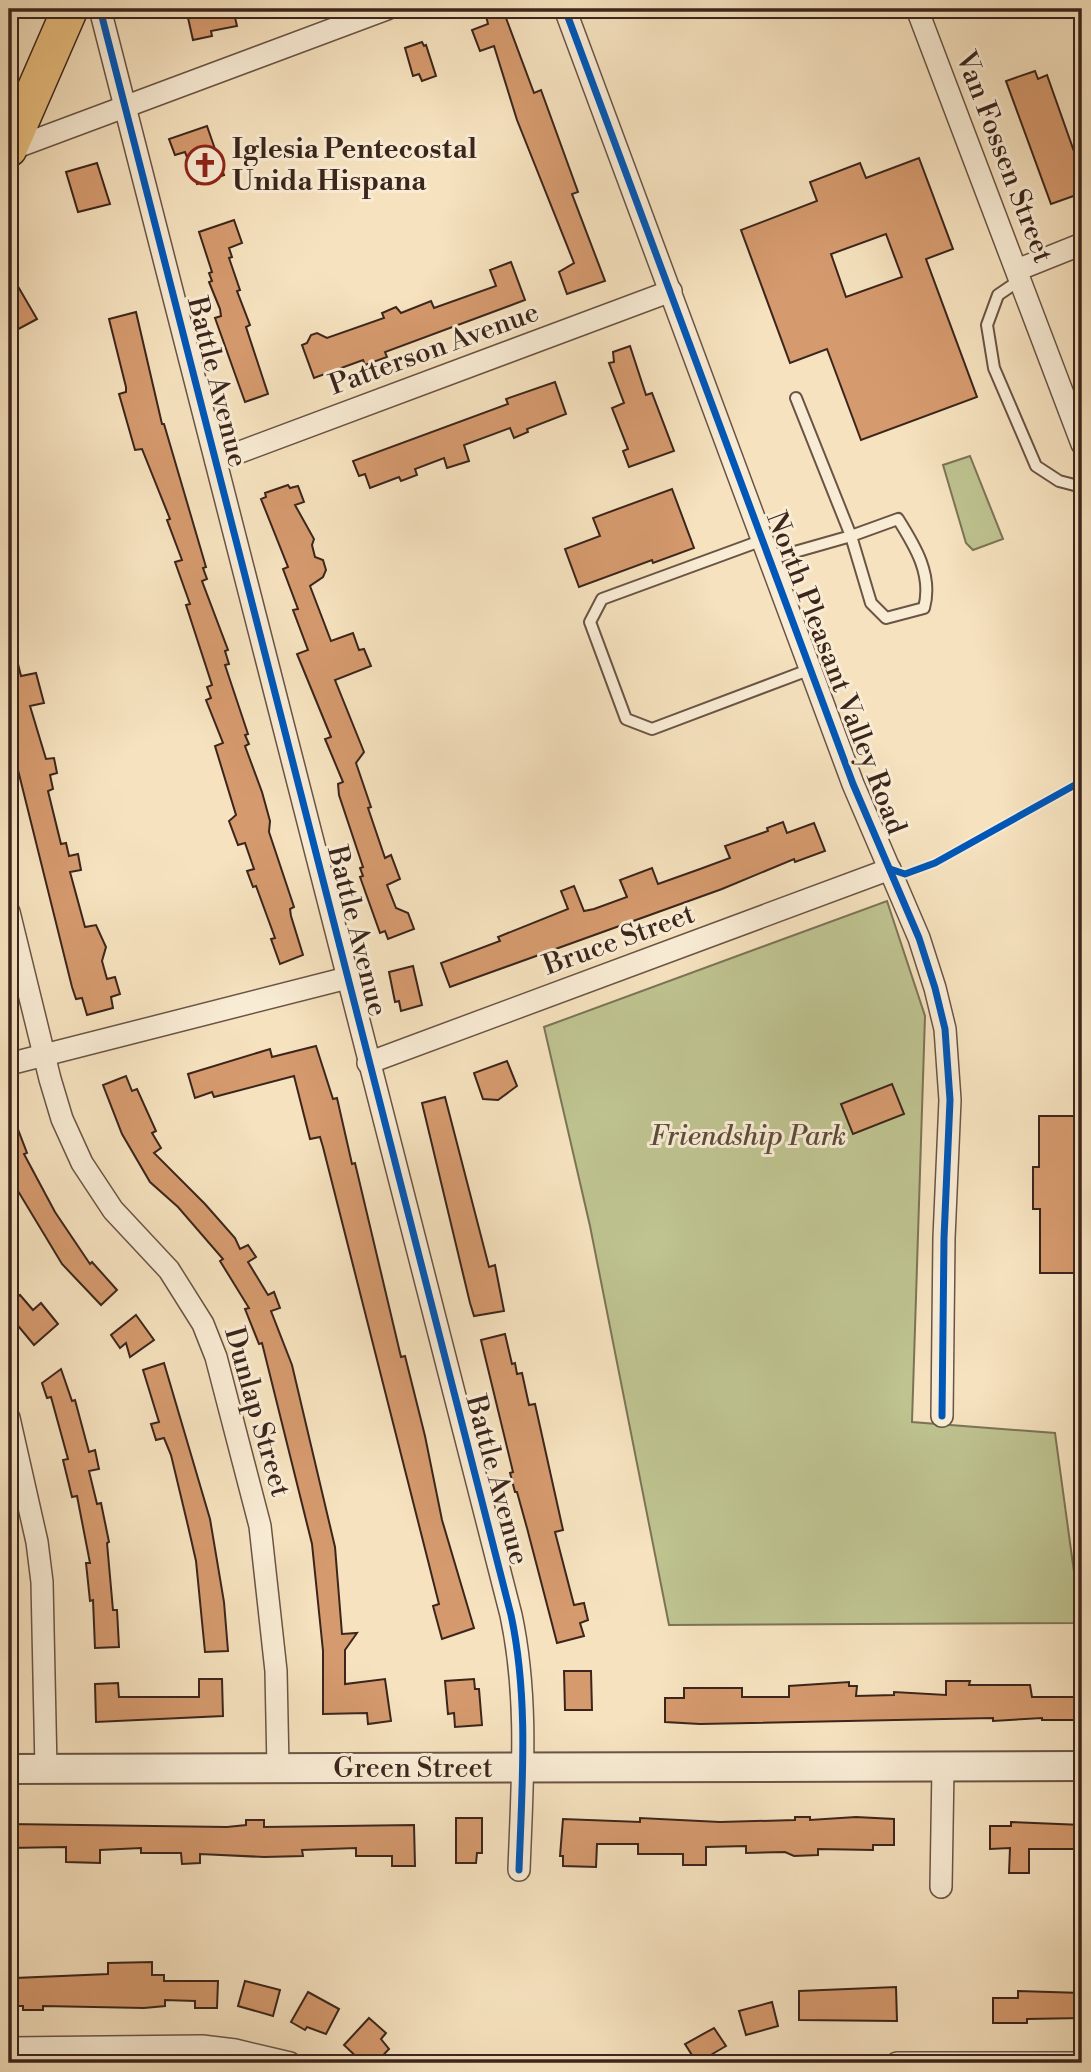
<svg xmlns="http://www.w3.org/2000/svg" width="1091" height="2072" font-family="'Libre Bodoni',serif">
<rect width="100%" height="100%" fill="#f6e2bf"/>
<filter id="stains"><feTurbulence type="fractalNoise" baseFrequency=".00286" numOctaves="4"/><feColorMatrix values="0 0 0 0 .2 0 0 0 0 .09 0 0 0 0 .02 0 0 0 .5 -.17"/></filter>
<radialGradient id="worn" r=".72"><stop offset=".6" stop-color="#630" stop-opacity="0"/><stop offset="1" stop-color="#630" stop-opacity=".3"/></radialGradient>
<g fill="#bec390" stroke="#7c7456" stroke-width="2">
<path d="M970 456 1003 539 973 550 966 543 943 465Z"/>
<path d="M887 901 925 1016 912 1422 1055 1433 1081 1623 669 1625 590 1226 544 1027Z"/>
</g>
<g fill="#d59a6e" stroke="#3b251c" stroke-width="2" fill-rule="evenodd">
<path d="M186 9H233L237 26 211 31 212 36 193 40Z"/>
<path d="M503 10 534 93 541 90 578 192 572 194 605 281 567 294 559 272 574 263 517 120 494 46 480 51 472 30 488 24 486 16Z"/>
<path d="M422 42 424 46 426 45 436 76 422 81 419 74 413 76 405 48Z"/>
<path d="M1035 71 1038 79 1047 75 1076 157 1082 155V193L1051 204 1006 81Z"/>
<path d="M207 126 224 175 197 184 185 152 175 155 169 139Z"/>
<path d="M919 158 953 249 926 259 977 397 861 440 827 349 790 363 741 230 817 201 810 182 860 163 866 178ZM886 234 902 277 846 297 831 254Z"/>
<path d="M97 163 110 204 78 212 66 172Z"/>
<path d="M234 220 242 243 229 248 232 257 229 258 240 290 237 291 250 325 246 327 268 394 245 402 215 318 221 316 220 309 209 282 212 281 209 273 212 272 199 232Z"/>
<path d="M511 262 525 300 385 352 387 357 365 365 363 360 314 378 302 345 307 343 311 335 317 333 327 338 384 318 382 313 396 307 401 313 431 301 434 308 496 286 490 270Z"/>
<path d="M9 271 37 319 13 332 9 325Z"/>
<path d="M136 312 162 424H164L206 567 203 568 207 579 202 581 228 650 225 651 229 664 225 665 248 734 245 735 249 744 245 746 262 792 270 821 269 832 294 907 290 909 291 916 303 955 280 964 271 939 275 938 256 886 253 887 247 871 254 869 245 843 238 845 229 821 236 815 215 746 223 743 206 700 211 698 207 687 212 685 186 605 190 604 175 562 182 560 167 520 170 519 142 449 135 450 119 394 126 392V387L109 319Z"/>
<path d="M630 346 646 395 652 393 674 451 629 467 623 451 628 449 612 408 624 403 609 363 614 362 613 352Z"/>
<path d="M555 382 566 414 527 429 528 432 514 438 510 428 464 445 469 461 447 468 444 458 415 469 417 475 401 481 399 477 370 488 365 474 359 476 353 461 508 404 506 399Z"/>
<path d="M288 485 290 488 298 486 304 502 295 505 314 539 312 545 315 557 323 560 326 570 323 577 310 586 331 641 353 633 359 650 364 649 371 666 335 680 364 752 356 763 371 807 368 808 385 858 391 855 400 879 387 885 396 908 408 913 414 929 388 939 385 931 380 933 360 877 363 876 360 868 363 867 339 795 338 784 343 782 325 739 331 737 297 654 308 650 293 610 298 609 283 569 288 567 261 499 266 497 265 493Z"/>
<path d="M672 489 694 548 653 563 652 560 579 587 565 549 600 536 593 518Z"/>
<path d="M14 648 21 676 36 673 44 703 30 706 46 759 54 758 57 773 50 775 53 789 48 791 61 844 66 843 69 856 78 854 81 870 70 872 85 927 96 925 106 947 102 961 107 979 115 977 120 994 111 997 113 1008 87 1015 82 998 76 999 72 987 14 754 9 753V649Z"/>
<path d="M783 822 787 833 814 823 825 851 795 862 794 859 722 889 450 987 441 963 500 941 498 937 568 909 561 891 574 886 584 911 594 909 627 897 620 880 652 868 658 884 700 869 730 858 725 846 768 831 767 828Z"/>
<path d="M413 966 422 1005 401 1011 399 1001 395 1002 389 972Z"/>
<path d="M316 1046 333 1099 337 1098 352 1164 355 1163 401 1357 405 1356 425 1436 442 1520 474 1628 442 1639 433 1606 439 1604 323 1147 320 1137 310 1139 294 1076 214 1097 212 1092 195 1098 188 1074 270 1049 272 1057Z"/>
<path d="M507 1061 517 1086 498 1100 483 1099 474 1073Z"/>
<path d="M126 1076 132 1091 137 1089 156 1131 152 1133 161 1148 154 1153 205 1204 235 1238 240 1249 248 1245 256 1257 248 1262 268 1295 274 1292 280 1308 271 1311 292 1365 335 1547 342 1634 357 1633 345 1650V1684L385 1679 391 1721 368 1724 367 1713 323 1714V1651L312 1544 262 1343 259 1344 245 1309 249 1308 220 1261 223 1259 178 1207 150 1182 122 1134 103 1085Z"/>
<path d="M892 1084 904 1114 853 1134 841 1104Z"/>
<path d="M445 1097 489 1267 495 1265 504 1311 474 1316 470 1303 422 1103Z"/>
<path d="M9 1106 27 1153 24 1154 55 1212 90 1264 92 1262 117 1290 101 1305 62 1264 18 1191 9 1196Z"/>
<path d="M1039 1116H1082V1273H1040V1209H1033V1167H1039Z"/>
<path d="M20 1295 33 1310 41 1303 58 1324 34 1345 9 1315V1304Z"/>
<path d="M136 1315 154 1340 130 1357 126 1343 120 1348 111 1335Z"/>
<path d="M505 1334 512 1364 515 1363 517 1374 522 1373 529 1405 535 1404 563 1530 555 1532 574 1605 584 1603 588 1620 580 1623 584 1636 557 1643 527 1528 517 1492H515L510 1473 513 1472 481 1340Z"/>
<path d="M164 1363 210 1519 224 1602 228 1651 205 1652 196 1561 188 1526 171 1455 164 1438 156 1440 151 1424 159 1422 143 1370Z"/>
<path d="M61 1369 72 1401 75 1400 89 1452 95 1450 99 1469 89 1471 97 1504 101 1503 109 1542 107 1543 113 1610H117L119 1647 95 1648 93 1600 90 1601 86 1563H90L77 1496 72 1497 63 1460 68 1459 51 1397 47 1398 42 1383Z"/>
<path d="M564 1671H591L592 1710H565Z"/>
<path d="M199 1679H222L223 1716 96 1722 95 1684 118 1683 119 1697H199Z"/>
<path d="M474 1679 475 1689H479L482 1725 455 1727 454 1713 448 1714 445 1681Z"/>
<path d="M946 1681H970L969 1685H1030L1032 1697H1082V1720H1042V1718L993 1721V1718L700 1724 665 1722V1698H684V1688H742V1697H789V1686L849 1682V1686H857L856 1696 894 1695V1692L946 1695Z"/>
<path d="M795 1817H810V1820L856 1817 894 1819V1845H873V1850L818 1849V1855L794 1856 785 1852 746 1853V1846L706 1847V1865H683V1854H638V1844H597L596 1867 563 1866V1856H560L563 1819 640 1822V1818L720 1822 795 1820Z"/>
<path d="M456 1818H482V1853H477L476 1863H456Z"/>
<path d="M246 1820H264V1827L414 1825 415 1866H392V1856H356V1848L302 1850 303 1856 264 1857 200 1854V1863L182 1864 181 1853H141V1848L100 1850V1863L66 1862V1847L9 1848V1824L227 1827 246 1825Z"/>
<path d="M1011 1822 1082 1825V1849H1029V1873H1009L1010 1848 990 1849V1826H1011Z"/>
<path d="M152 1962V1975H164V1981H218L217 2008H195V2001L165 2000V2006L144 2008 43 2006V2010H23V2006H15V1978L108 1974V1963Z"/>
<path d="M245 1981 280 1990 273 2016 238 2006Z"/>
<path d="M896 1987 897 2021 799 2020V1991Z"/>
<path d="M1018 1991 1082 1993V2018L1027 2019V2023H993V1998H1018Z"/>
<path d="M308 1992 339 2009 326 2034 307 2027 305 2030 291 2022Z"/>
<path d="M772 2002 778 2026 746 2035 739 2011Z"/>
<path d="M369 2018 386 2033 381 2039 389 2049 376 2063H363L344 2045Z"/>
<path d="M714 2028 726 2046 697 2063 685 2044Z"/>
</g>
<g fill="none" stroke-linecap="round" stroke-linejoin="round">
<defs>
<g id="service">
<path d="M1020 280 998 295 987 325 994 368 1036 466 1059 481 1082 487"/>
<path d="M763 540 602 599 590 622 626 719 652 729 811 669"/>
<path d="M770 559 851 536 898 519C915 546 933 575 924 608L886 618 871 603 851 536 796 398"/>
</g>
<g id="minor">
<path d="M100 9 511 1615C529 1699 522 1785 519 1870"/>
<path d="M565 9 853 784 919 938 935 988 945 1029 950 1100 944 1238 942 1416"/>
<path d="M917 9 1082 444"/>
<path d="M9 150 387 9"/>
<path d="M1017 270 1082 244"/>
<path d="M216 461 671 291"/>
<path d="M9 912 50 1079 62 1119 82 1163 113 1210 169 1270 203 1324 216 1357 260 1526 276 1671 278 1768"/>
<path d="M368 1063 890 869"/>
<path d="M9 1064 347 978"/>
<path d="M9 1418 37 1542 42 1582 46 1769"/>
<path d="M941 1887 943 1768"/>
<path d="M9 2048 202 2046 235 2050 290 2063"/>
<path d="M897 2063H1082"/>
</g>
<path id="tertiary" d="M9 1769 1082 1766"/>
<path id="primary" d="M9 149 70 9"/>
</defs>
<use href="#service" stroke="#6a5445" stroke-width="14"/>
<use href="#minor" stroke="#6a5445" stroke-width="24"/>
<use href="#tertiary" stroke="#6a5445" stroke-width="32"/>
<use href="#primary" stroke="#3b251c" stroke-width="38"/>
<use href="#service" stroke="#f9ecd5" stroke-width="10"/>
<use href="#minor" stroke="#f9ecd5" stroke-width="21"/>
<use href="#tertiary" stroke="#f9ecd5" stroke-width="28"/>
<use href="#primary" stroke="#ebc180" stroke-width="35"/>
<defs>
<g id="cycleway">
<path d="M100 9 511 1615C529 1699 522 1785 519 1870"/>
<path d="M565 9 853 784 919 938 935 988 945 1029 950 1100 944 1238 942 1416"/>
<path d="M890 869 905 874 935 863 1082 781"/>
</g>
</defs>
<use href="#cycleway" stroke="#f9ecd5" stroke-width="11"/>
<use href="#cycleway" stroke="#0057b8" stroke-width="7"/>
</g>
<defs>
<symbol id="church-ring" viewBox="-11 -11 22 22"><circle r="9.5" fill="#f9ecd5" stroke="#8f2418" stroke-width="1.5"/><path d="M-1.2-6h2.4v3.5h3.3v2.4h-3.3V6h-2.4V-.1h-3.3v-2.4h3.3Z" fill="#8f2418"/></symbol>
</defs>
<g fill-rule="evenodd">
<use href="#church-ring" x="183" y="143" width="44" height="44"/>
</g>
<g text-anchor="middle" dominant-baseline="central" stroke-width="6" stroke-linejoin="round" paint-order="stroke">
<g font-size="28" font-weight="bold" fill="#3b251c" stroke="#f9ecd5" text-anchor="start">
<text x="232" y="149">Iglesia Pentecostal<tspan x="232" dy="32">Unida Hispana</tspan></text>
</g>
<g font-size="28" fill="#3b251c" stroke="#f9ecd5">
<text transform="translate(1004 157) rotate(69)">Van Fossen Street</text>
<text transform="translate(434 349) rotate(-20)">Patterson Avenue</text>
<text transform="translate(217 382) rotate(76)">Battle Avenue</text>
<text transform="translate(836 673) rotate(69)">North Pleasant Valley Road</text>
<text transform="translate(357 931) rotate(76)">Battle Avenue</text>
<text transform="translate(619 940) rotate(-20)">Bruce Street</text>
<text transform="translate(257 1412) rotate(74)">Dunlap Street</text>
<text transform="translate(497 1480) rotate(75)">Battle Avenue</text>
<text x="413" y="1768">Green Street</text>
</g>
<g font-size="28" font-style="italic" fill="#5c4c39" stroke="#f9ecd5">
<text x="748" y="1136">Friendship Park</text>
</g>
</g>
<rect width="1091" height="2072" fill="none" stroke="#f6e2bf" stroke-width="35"/>
<rect x="10" y="10" width="1070" height="2051" fill="none" stroke="#3b251c" stroke-width="3.5"/>
<rect x="18" y="18" width="1056" height="2037" fill="none" stroke="#3b251c" stroke-width="2"/>
<rect width="100%" height="100%" filter="url(#stains)"/>
<rect width="100%" height="100%" fill="url(#worn)"/>
</svg>
